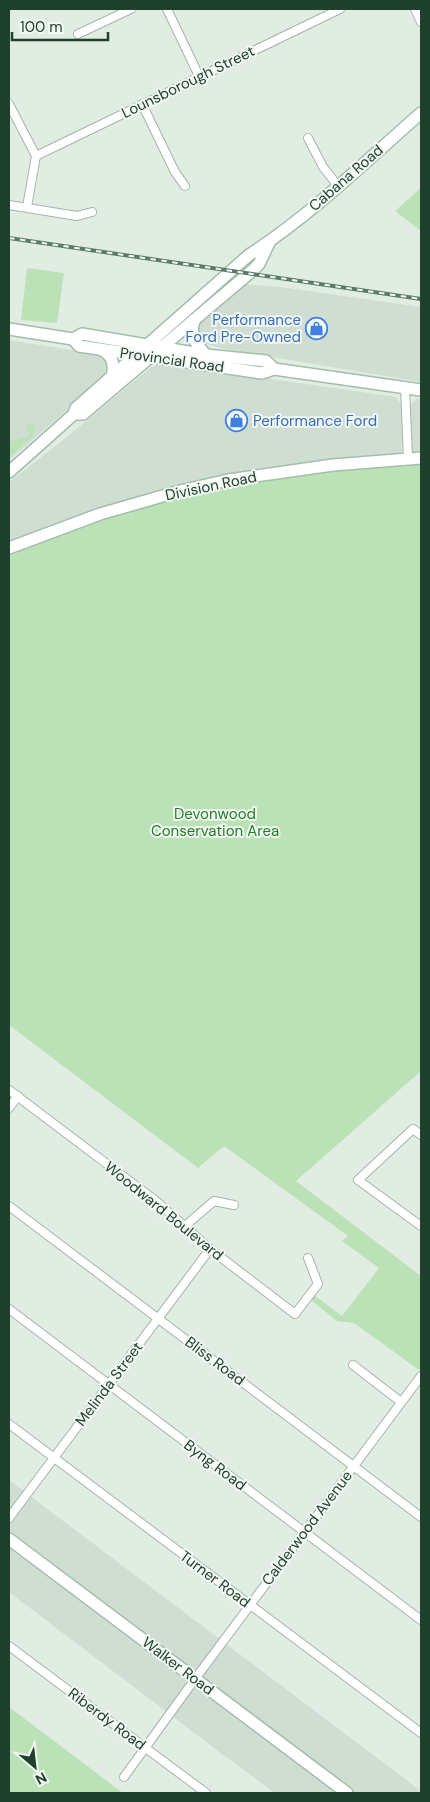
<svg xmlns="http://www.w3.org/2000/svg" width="430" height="1802" font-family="'DM Sans',sans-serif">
<rect width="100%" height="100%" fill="#e1ede3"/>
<g fill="#cfddd2">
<path d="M243 284 280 287 421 307V382L224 349 206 344 199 337 197 330 199 323Z"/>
<path d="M9 340 102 355 108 366 104 378 9 460Z"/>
<path d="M161 363 396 397 402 407V450L399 455 9 547V482L62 441 150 368Z"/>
<path d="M417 399H421V456L412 452 411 447 409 406Z"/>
<path d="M9 1480 421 1791V1793H275L218 1751 9 1592Z"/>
</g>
<g fill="#bbe1b7">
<path d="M421 188V231L395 211Z"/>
<path d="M27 268 64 273 57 323 21 320Z"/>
<path d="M34 423V435L9 457V442L30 436 26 425Z"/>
<path d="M421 464V1071L296 1181 421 1276V1367L419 1370 354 1323 337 1321 311 1300 314 1295 342 1316 379 1268 342 1241 348 1236 224 1146 198 1168 9 1025V552C84 524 161 495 240 481 300 471 361 468 421 464Z"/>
<path d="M9 1707 123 1793H9Z"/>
</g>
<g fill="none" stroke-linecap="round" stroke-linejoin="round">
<defs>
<g id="minor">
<path d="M167 9 199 76"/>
<path d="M415 9 421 22"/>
<path d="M78 34 131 9"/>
<path d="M9 104 36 156 27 207"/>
<path d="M142 104 175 172 185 186"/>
<path d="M308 138 323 167 338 186"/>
<path d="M36 156 340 9"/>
<path d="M9 205 77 216 92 212"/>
<path d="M405 388 408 458"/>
<path d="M9 1090 156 1201 210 1249 295 1314 318 1284 308 1258"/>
<path d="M9 1108 18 1096"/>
<path d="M421 1135 413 1129 358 1180 421 1226"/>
<path d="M9 1206 421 1517"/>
<path d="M185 1226 214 1201 234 1205"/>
<path d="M9 1309 421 1620"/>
<path d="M353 1365 401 1402"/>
<path d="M9 1424 421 1733"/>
<path d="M9 1518 210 1249"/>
<path d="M9 1646 206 1793"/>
<path d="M124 1777 195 1679 421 1376"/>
</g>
<g id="secondary">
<path d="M194 321C189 336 196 344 206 355"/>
<path d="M9 329 73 339 82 334 206 355 266 361 274 369"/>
<path d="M73 339 79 346 262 373 274 369 421 390"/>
<path d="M102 350C113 356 115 365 112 377"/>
<path d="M74 414H83L253 270 259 264 269 243"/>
<path d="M9 472 74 414 76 408 249 255C311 215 366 161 421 113"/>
<path d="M9 548 100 514 180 491 228 480 333 465 421 458"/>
<path d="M9 1539 347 1793"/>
</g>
</defs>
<use href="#minor" stroke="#a3b6a8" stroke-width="10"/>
<use href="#secondary" stroke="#a1beaa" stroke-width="14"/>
<use href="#minor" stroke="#fff" stroke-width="8"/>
<use href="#secondary" stroke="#fff" stroke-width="11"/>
<defs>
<path id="rail" d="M9 238 421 299"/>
</defs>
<use href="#rail" stroke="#597c66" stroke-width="4"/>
<use href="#rail" stroke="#f2f9f3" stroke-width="2" stroke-dasharray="5.5" stroke-linecap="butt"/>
</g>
<defs>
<symbol id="shop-ring" viewBox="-11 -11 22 22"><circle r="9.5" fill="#f2f9f3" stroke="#3f7fe0" stroke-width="1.5"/><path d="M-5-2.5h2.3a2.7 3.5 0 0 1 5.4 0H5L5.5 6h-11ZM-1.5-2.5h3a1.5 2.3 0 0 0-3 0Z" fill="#3f7fe0"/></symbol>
</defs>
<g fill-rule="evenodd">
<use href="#shop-ring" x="304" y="316" width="25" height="25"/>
<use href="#shop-ring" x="224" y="408" width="25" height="25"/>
</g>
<g text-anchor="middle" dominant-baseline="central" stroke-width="4" stroke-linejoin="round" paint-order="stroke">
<g font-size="15" fill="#1f402c" stroke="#f2f9f3">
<text transform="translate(188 82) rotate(-26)">Lounsborough Street</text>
<text transform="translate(346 178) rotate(-41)">Cabana Road</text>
<text transform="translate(172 360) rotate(8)">Provincial Road</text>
<text transform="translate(211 486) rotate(-12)">Division Road</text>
<text transform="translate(164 1211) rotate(39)">Woodward Boulevard</text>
<text transform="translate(215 1361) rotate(37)">Bliss Road</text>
<text transform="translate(109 1384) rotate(-53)">Melinda Street</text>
<text transform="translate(215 1465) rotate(37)">Byng Road</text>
<text transform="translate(307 1528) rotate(-53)">Calderwood Avenue</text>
<text transform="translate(215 1579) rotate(37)">Turner Road</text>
<text transform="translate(178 1666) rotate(37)">Walker Road</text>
<text transform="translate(107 1719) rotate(37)">Riberdy Road</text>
</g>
<g font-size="15" fill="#366cbe" stroke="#f2f9f3" text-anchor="end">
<text x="301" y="320">Performance<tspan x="301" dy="17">Ford Pre-Owned</tspan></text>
<text x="253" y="421" text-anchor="start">Performance Ford</text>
</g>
<g font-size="15" fill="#247c27" stroke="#f2f9f3">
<text x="215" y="814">Devonwood<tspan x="215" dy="17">Conservation Area</tspan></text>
</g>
</g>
<rect width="430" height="1802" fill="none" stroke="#1f402c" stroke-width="20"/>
<g transform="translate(35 1767) rotate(152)" stroke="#f2f9f3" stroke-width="4" paint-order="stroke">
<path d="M0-4L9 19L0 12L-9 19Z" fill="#1f402c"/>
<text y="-8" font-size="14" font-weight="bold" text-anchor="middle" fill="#1f402c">N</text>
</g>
<path d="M12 32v8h96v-8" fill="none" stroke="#1f402c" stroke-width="2.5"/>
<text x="20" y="32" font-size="15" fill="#1f402c" stroke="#f2f9f3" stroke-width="4" paint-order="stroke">100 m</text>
</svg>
